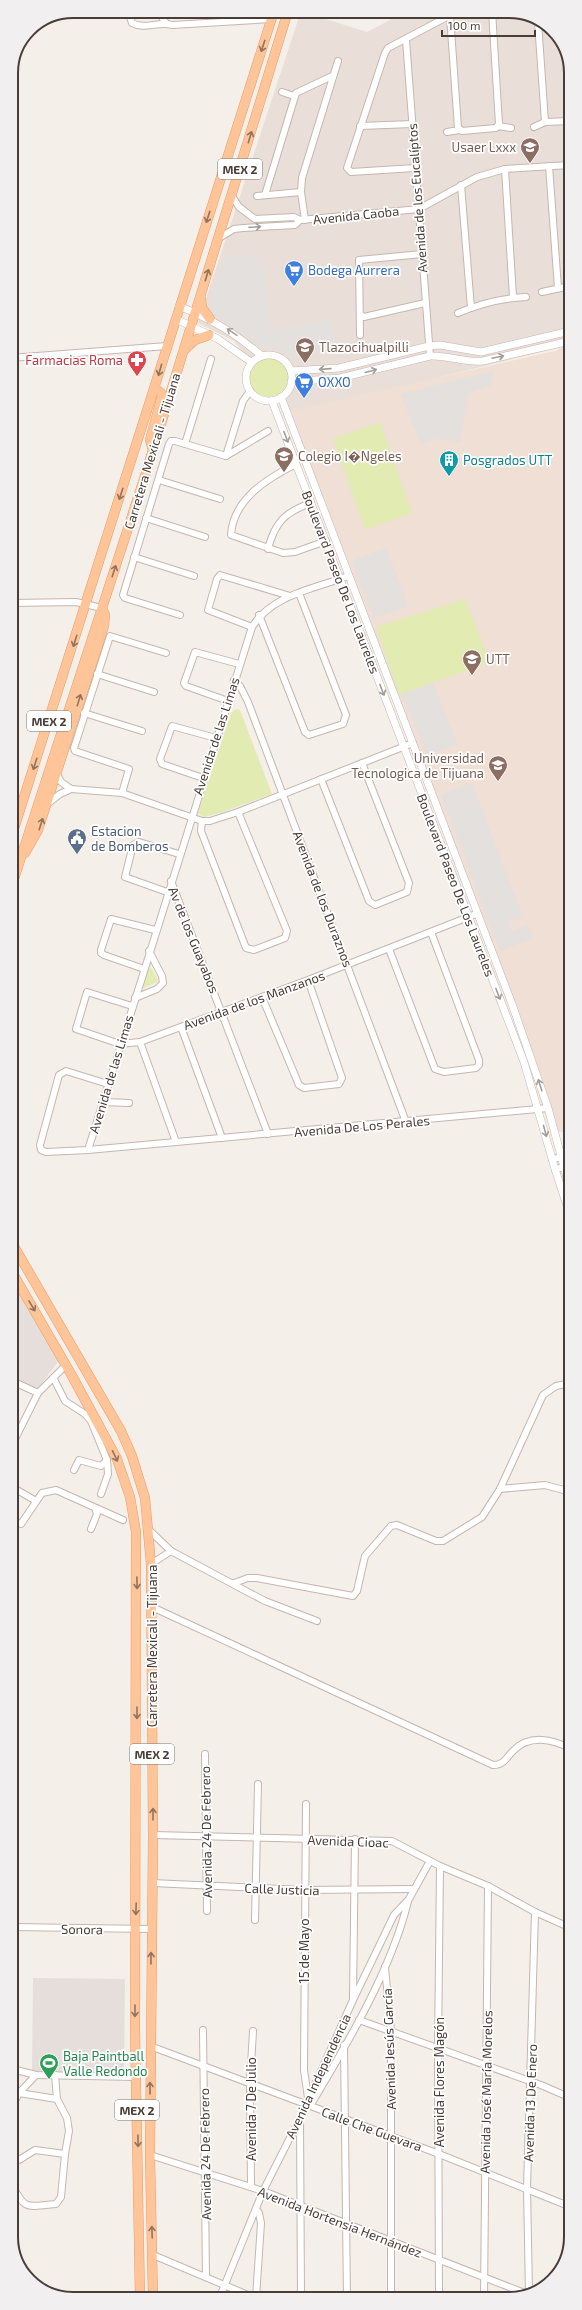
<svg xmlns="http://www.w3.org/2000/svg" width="582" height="2310" font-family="'Exo 2',sans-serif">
<rect width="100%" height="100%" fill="#f5efea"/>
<path fill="#eadfd8" d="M301 11 367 32 407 11 517 12 553 29 570 61V345L291 414 234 341 198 323Z"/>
<g fill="#e5dedb">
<path d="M12 1273 59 1360 37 1390 12 1378Z"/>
<path d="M33 1978 125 1979 124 2073 32 2072Z"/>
</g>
<path fill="#efdfd4" d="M570 344V1131L551 1133 508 1000 285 412 555 351Z"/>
<g fill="#e1ebb2">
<circle cx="269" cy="378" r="19"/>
<path d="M380 422 412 513 365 530 333 439Z"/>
<path d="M465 599 490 662 399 695 376 627Z"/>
<path d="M236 709 240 710 272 794 220 813 203 817 198 813 231 713Z"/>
<path d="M151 968 158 980 157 982 144 988 143 987 148 969Z"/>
</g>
<g fill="#e4e0de">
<path d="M258 254 259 259H262L272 330 333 320 337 350 294 357 279 348 260 347 212 312 211 297 226 256Z"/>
<path d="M493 371 491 385 468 394 460 442 437 438 421 445 401 394Z"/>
<path d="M386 548 408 606 374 618 352 561Z"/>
<path d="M433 683 457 744 427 755 402 694Z"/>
<path d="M472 783 523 917 508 922 511 931 528 925 533 938 500 951 441 795Z"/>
</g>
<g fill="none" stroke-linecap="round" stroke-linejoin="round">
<defs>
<g id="minor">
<path d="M128 11 132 23C145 30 158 21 172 25L272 19"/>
<path d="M163 11V19L166 23"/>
<path d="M450 16 458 128 462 131 496 128 499 124 492 11"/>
<path d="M538 22 545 122"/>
<path d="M406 40 430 356"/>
<path d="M282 92 294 96"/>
<path d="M360 126 412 124"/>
<path d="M498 126 511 128"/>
<path d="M534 127 545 122 570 121"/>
<path d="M447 132 460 130"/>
<path d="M549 166 558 288"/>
<path d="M415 168 351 172 347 168 385 53 388 48 458 11"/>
<path d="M505 169 513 297"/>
<path d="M461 185 471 308"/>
<path d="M265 195 296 93 332 76"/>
<path d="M232 196 239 207 255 219 294 217 300 220"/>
<path d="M257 196 301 192"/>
<path d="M300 220 419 209 477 177 505 169 570 165"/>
<path d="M305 220 301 192 302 178 338 61"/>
<path d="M219 238 234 229 243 228 295 225 300 220"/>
<path d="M542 292 570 286"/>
<path d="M458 313C479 304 503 298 526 297"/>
<path d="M361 315 364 317 425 303"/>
<path d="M360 335 359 260 422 254"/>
<path d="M11 358 167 346"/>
<path d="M185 444 211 359"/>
<path d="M226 456 243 401 250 391"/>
<path d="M296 464C268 478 233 499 231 535L283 553 295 552 326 541"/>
<path d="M159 480 220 499"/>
<path d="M146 518 205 537"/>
<path d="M268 549C275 522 285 512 311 503"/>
<path d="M134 557 194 576"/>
<path d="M11 603 76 602 102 608"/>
<path d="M180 615 125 598 123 595 169 444 171 441H175L226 456 268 431"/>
<path d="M259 615 305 732 309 735 343 724 346 715 299 593"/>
<path d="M252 627 208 610 217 579 220 575 290 596"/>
<path d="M97 674 154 692"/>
<path d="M234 680 240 686 248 702 406 1122"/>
<path d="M228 701 186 686 184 683 195 652 239 664"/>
<path d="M84 713 142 731"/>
<path d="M56 772 61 782 71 789 122 793 202 821H210L238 812 413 743"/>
<path d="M203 778 162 764 160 759 172 726 216 738"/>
<path d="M321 779 369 901 375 905 407 892 409 883 362 763"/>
<path d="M122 793 129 769 75 751 74 748 110 636 166 653"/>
<path d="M47 804 60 794 71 789"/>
<path d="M202 821 201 831 246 948 254 950 285 938 287 931 238 812"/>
<path d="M171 881 268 1134"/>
<path d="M167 892 125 877 133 845 139 842 179 854"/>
<path d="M389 949 435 1069 444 1072 476 1068 479 1065V1060L431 932"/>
<path d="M144 969 104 955 101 953V950L111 919 155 930"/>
<path d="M262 997 299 1085 304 1088 339 1084 342 1078 308 980"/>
<path d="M135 998 157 989 163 983 162 976 149 951"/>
<path d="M132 1006 87 992 76 1029 120 1044 140 1042 308 980 476 914"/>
<path d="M181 1027 222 1138"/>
<path d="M140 1042 176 1142"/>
<path d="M108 1084 66 1071 59 1075 40 1145 41 1150 46 1152 88 1150 548 1108"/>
<path d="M103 1102 129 1103"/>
<path d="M88 1150 252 627C273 594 314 589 348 576"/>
<path d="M552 1159 570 1156"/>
<path d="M555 1169 570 1166"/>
<path d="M54 1379 65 1401 85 1414 91 1421 107 1460 108 1474 101 1494"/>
<path d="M12 1381 38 1393"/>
<path d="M12 1445 38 1393 66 1365"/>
<path d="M74 1470 79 1460 101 1466 107 1460"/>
<path d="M12 1487 36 1501"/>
<path d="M500 1489 545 1485 571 1492"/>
<path d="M12 1521 21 1524 42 1493 56 1490 123 1520"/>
<path d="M91 1529 97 1514 95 1508"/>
<path d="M149 1530 171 1551 244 1590 265 1601 317 1621"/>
<path d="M151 1564 171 1551"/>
<path d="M234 1583 248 1578H257L353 1596 357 1591 365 1556 391 1526 397 1525 436 1541H443L482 1517 500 1489 543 1395 556 1386 571 1383"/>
<path d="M152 1607 493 1765C504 1765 506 1758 513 1751 529 1734 553 1739 571 1749"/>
<path d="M205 1754 207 1911"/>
<path d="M306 1804 304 2070 308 2098"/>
<path d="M153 1835 392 1841 440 1866 488 1886 535 1912 571 1928"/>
<path d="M152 1883 304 1890 413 1889"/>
<path d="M255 1920 258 1784"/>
<path d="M12 1927 151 1929"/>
<path d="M385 1967 391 2031V2298"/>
<path d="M353 1998 355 1839"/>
<path d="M359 2020 541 2085 571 2098"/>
<path d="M203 2030 206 2277"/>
<path d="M344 2045 347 2298"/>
<path d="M150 2046 439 2154 571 2207"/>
<path d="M12 2069 36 2075 136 2077"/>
<path d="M12 2095 19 2093 36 2075"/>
<path d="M310 2106C346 2046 392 1969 408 1901"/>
<path d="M12 2107 19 2093 57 2099"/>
<path d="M300 2120 301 2298"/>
<path d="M150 2155 263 2191 527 2294"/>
<path d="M12 2160H19L35 2150 65 2154"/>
<path d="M12 2185C26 2212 27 2206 56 2204L61 2197 65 2154 69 2131 67 2118 57 2099 55 2075"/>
<path d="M251 2187 250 2082 253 2031"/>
<path d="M256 2209 259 2213 261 2223 256 2298"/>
<path d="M12 2233 14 2231"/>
<path d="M153 2255 255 2298"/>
<path d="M529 2293 527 2188 535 1912"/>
<path d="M439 2298 438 2049 440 1866"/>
<path d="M484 2298 488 1886"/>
<path d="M219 2299 263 2191 300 2118 353 2000 394 1915 409 1899 430 1861"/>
</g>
<g id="tertiary">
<path d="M179 306C215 321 233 332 262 356"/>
<path d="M176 319 218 339 251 362"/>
<circle cx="269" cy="378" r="23"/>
<path d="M291 371 339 368 429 346 440 345 481 352 570 331"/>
<path d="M291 382 340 378 430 356C448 355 465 363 483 361L570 341"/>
<path d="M281 397 512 1004 548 1108 570 1189"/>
<path d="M272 401 524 1062 555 1169 570 1215"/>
</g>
<g id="primary">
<path d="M201 299 202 308 210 319"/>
<path d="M184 350 195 340 209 335"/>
<path d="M153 450 150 440 162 396 161 393 155 388"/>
<path d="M11 838 274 11"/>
<path d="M25 853 38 830 104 626 105 615 102 608"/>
<path d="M11 888 144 479 288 11"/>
<path d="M12 1243 121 1431 132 1456 145 1498 151 1564 153 1835 150 2155 153 2299"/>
<path d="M12 1272 71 1374 117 1459 130 1497 136 1532 135 2030 140 2299"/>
</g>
</defs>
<use href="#minor" stroke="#c5b6af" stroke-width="8"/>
<use href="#tertiary" stroke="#c5b6af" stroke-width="8"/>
<use href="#primary" stroke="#e99b65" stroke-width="10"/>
<use href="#minor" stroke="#fff" stroke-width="6"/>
<use href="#tertiary" stroke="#fff" stroke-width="7"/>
<use href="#primary" stroke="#ffc599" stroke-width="9"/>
</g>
<defs><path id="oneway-shaft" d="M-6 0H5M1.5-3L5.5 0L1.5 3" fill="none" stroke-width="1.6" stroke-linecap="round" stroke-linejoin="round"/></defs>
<g stroke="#92735e">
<use href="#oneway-shaft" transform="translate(263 46) rotate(108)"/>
<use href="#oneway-shaft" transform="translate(250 137) rotate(-73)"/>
<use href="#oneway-shaft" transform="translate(208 217) rotate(108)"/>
<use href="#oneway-shaft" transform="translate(207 275) rotate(-73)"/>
<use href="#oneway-shaft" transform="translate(160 370) rotate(106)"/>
<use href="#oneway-shaft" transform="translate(121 494) rotate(108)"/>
<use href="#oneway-shaft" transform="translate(114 571) rotate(-72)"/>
<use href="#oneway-shaft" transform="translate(75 641) rotate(108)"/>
<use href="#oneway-shaft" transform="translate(79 700) rotate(-73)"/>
<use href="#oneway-shaft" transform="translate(35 764) rotate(108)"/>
<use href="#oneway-shaft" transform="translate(41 824) rotate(-72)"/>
<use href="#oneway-shaft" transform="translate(32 1306) rotate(59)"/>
<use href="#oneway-shaft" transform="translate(115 1456) rotate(64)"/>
<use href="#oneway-shaft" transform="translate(137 1583) rotate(89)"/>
<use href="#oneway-shaft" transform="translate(137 1713) rotate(90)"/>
<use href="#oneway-shaft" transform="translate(153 1814) rotate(-90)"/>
<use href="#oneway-shaft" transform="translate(136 1909) rotate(92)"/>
<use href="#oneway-shaft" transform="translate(151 1958) rotate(-89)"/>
<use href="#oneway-shaft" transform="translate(135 2011) rotate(90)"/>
<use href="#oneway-shaft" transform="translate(150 2088) rotate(-90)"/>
<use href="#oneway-shaft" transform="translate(138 2141) rotate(89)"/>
<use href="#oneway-shaft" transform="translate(152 2232) rotate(-92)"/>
</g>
<g stroke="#a49e9b">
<use href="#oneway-shaft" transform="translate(255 227) rotate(-4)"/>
<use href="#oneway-shaft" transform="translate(232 332) rotate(-146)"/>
<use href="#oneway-shaft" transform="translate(498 357) rotate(-12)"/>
<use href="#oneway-shaft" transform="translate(325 369) rotate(176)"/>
<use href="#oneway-shaft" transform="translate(371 371) rotate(-15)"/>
<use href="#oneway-shaft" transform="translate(286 437) rotate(69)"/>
<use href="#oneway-shaft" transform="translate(382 690) rotate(69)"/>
<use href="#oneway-shaft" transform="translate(498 994) rotate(69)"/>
<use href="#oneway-shaft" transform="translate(540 1085) rotate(-108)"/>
<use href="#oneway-shaft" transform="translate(545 1131) rotate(75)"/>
</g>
<defs>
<symbol id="school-pin" viewBox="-11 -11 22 30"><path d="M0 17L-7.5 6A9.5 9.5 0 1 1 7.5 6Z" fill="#8d6e63" stroke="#fff"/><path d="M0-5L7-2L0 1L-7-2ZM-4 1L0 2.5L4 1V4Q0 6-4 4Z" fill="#fff"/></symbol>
<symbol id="supermarket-pin" viewBox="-11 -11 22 30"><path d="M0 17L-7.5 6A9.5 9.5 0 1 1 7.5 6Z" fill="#3f7fe0" stroke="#fff"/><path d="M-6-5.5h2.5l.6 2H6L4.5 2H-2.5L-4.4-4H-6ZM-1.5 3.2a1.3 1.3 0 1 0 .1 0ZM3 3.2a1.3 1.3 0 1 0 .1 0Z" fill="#fff"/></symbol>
<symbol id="pharmacy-pin" viewBox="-11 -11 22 30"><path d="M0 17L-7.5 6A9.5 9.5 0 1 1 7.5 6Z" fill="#e0444e" stroke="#fff"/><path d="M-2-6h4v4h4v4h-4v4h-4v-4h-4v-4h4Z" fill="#fff"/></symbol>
<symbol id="building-pin" viewBox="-11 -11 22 30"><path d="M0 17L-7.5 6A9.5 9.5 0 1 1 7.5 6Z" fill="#0f9aa8" stroke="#fff"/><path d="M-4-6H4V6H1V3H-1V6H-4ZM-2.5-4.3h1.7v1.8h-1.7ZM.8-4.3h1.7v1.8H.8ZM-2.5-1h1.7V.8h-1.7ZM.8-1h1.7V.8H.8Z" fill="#fff"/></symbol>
<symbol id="university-pin" viewBox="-11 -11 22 30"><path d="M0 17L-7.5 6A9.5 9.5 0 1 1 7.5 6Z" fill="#8d6e63" stroke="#fff"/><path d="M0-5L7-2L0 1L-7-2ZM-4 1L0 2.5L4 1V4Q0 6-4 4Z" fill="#fff"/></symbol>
<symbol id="civic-pin" viewBox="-11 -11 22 30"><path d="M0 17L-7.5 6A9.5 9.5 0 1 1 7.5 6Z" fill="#5c6f8a" stroke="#fff"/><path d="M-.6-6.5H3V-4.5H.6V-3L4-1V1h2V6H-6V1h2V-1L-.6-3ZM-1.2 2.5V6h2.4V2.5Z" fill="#fff"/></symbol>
<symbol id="stadium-pin" viewBox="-11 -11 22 30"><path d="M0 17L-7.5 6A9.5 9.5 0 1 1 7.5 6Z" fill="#2e9e5b" stroke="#fff"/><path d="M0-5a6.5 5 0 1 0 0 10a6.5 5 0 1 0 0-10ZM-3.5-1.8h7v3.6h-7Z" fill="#fff"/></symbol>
</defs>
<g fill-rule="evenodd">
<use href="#school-pin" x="519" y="136" width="22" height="30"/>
<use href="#supermarket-pin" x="283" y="259" width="22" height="30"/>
<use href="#school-pin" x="294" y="336" width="22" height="30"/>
<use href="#pharmacy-pin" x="126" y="349" width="22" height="30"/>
<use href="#supermarket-pin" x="293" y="371" width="22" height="30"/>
<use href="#school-pin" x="273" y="445" width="22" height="30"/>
<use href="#building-pin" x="438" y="449" width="22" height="30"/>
<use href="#school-pin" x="461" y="648" width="22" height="30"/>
<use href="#university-pin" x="487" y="754" width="22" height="30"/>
<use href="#civic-pin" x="66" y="827" width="22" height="30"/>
<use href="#stadium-pin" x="38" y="2052" width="22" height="30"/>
</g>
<g text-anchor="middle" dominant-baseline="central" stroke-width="3.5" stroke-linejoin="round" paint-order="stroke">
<g fill="#fff" stroke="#807773" stroke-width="1">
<rect x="218" y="159" width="44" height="20" rx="3"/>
<rect x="27" y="711" width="44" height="20" rx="3"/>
<rect x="130" y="1744" width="44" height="20" rx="3"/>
<rect x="115" y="2100" width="44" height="20" rx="3"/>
</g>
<g font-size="12" font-weight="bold" fill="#4a3d37">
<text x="240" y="169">MEX 2</text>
<text x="49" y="721">MEX 2</text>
<text x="152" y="1754">MEX 2</text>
<text x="137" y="2110">MEX 2</text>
</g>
<g font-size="13" fill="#785e54" stroke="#fff" text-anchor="start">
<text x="516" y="147" text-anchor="end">Usaer Lxxx</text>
<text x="319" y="347">Tlazocihualpilli</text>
<text x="298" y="456">Colegio I�Ngeles</text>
<text x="486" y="659">UTT</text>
<text x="484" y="758" text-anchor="end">Universidad<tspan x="484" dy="15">Tecnologica de Tijuana</tspan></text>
</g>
<g font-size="13" fill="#4a3d37" stroke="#fff">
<text transform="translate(417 198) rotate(-94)">Avenida de los Eucalíptos</text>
<text transform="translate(356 215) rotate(-6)">Avenida Caoba</text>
<text transform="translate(152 451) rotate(-73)">Carretera Mexicali - Tijuana</text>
<text transform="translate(341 582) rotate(69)">Boulevard Paseo De Los Laureles</text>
<text transform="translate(216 736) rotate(-72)">Avenida de las Limas</text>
<text transform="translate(456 885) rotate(69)">Boulevard Paseo De Los Laureles</text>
<text transform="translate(323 899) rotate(69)">Avenida de los Duraznos</text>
<text transform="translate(194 940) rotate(68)">Av de los Guayabos</text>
<text transform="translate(254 1000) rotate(-20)">Avenida de los Manzanos</text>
<text transform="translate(111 1074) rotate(-73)">Avenida de las Limas</text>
<text transform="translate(362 1126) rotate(-5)">Avenida De Los Perales</text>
<text transform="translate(152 1646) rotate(-90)">Carretera Mexicali - Tijuana</text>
<text transform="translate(206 1832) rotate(-91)">Avenida 24 De Febrero</text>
<text transform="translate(348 1841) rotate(2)">Avenida Cioac</text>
<text transform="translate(282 1889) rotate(2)">Calle Justicia</text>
<text transform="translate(82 1929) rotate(1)">Sonora</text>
<text transform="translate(304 1951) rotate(-90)">15 de Mayo</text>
<text transform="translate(389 2049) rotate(-92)">Avenida Jesús García</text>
<text transform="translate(318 2076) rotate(-65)">Avenida Independencia</text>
<text transform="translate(439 2082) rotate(-90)">Avenida Flores Magón</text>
<text transform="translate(486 2092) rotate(-89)">Avenida José María Morelos</text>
<text transform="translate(530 2103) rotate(-88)">Avenida 13 De Enero</text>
<text transform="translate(251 2109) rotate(-90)">Avenida 7 De Julio</text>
<text transform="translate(372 2129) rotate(20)">Calle Che Guevara</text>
<text transform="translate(205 2154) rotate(-91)">Avenida 24 De Febrero</text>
<text transform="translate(340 2222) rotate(21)">Avenida Hortensia Hernández</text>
</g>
<g font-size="13" fill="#366cbe" stroke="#fff" text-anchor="start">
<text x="308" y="270">Bodega Aurrera</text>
<text x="318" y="382">OXXO</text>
</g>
<g font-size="13" fill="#be3a42" stroke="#fff" text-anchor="end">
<text x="123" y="360">Farmacias Roma</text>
</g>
<g font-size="13" fill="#0d838f" stroke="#fff" text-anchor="start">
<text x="463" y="460">Posgrados UTT</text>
</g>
<g font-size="13" fill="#4e5e75" stroke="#fff" text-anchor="start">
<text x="91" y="831">Estacion<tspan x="91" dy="15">de Bomberos</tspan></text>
</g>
<g font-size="13" fill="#27864d" stroke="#fff" text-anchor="start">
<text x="63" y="2056">Baja Paintball<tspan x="63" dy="15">Valle Redondo</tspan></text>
</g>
</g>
<path d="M0 0H582V2310H0ZM73 18H509A55 55 0 0 1 564 73V2237A55 55 0 0 1 509 2292H73A55 55 0 0 1 18 2237V73A55 55 0 0 1 73 18Z" fill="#f1efef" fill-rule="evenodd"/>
<path fill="none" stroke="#4a3d37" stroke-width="2" d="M73 18H509A55 55 0 0 1 564 73V2237A55 55 0 0 1 509 2292H73A55 55 0 0 1 18 2237V73A55 55 0 0 1 73 18Z"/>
<path d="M442 30v6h93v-6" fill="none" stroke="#4a3d37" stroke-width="2"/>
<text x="448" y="30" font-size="12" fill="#4a3d37" stroke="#ffffff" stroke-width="3" paint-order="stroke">100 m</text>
</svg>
